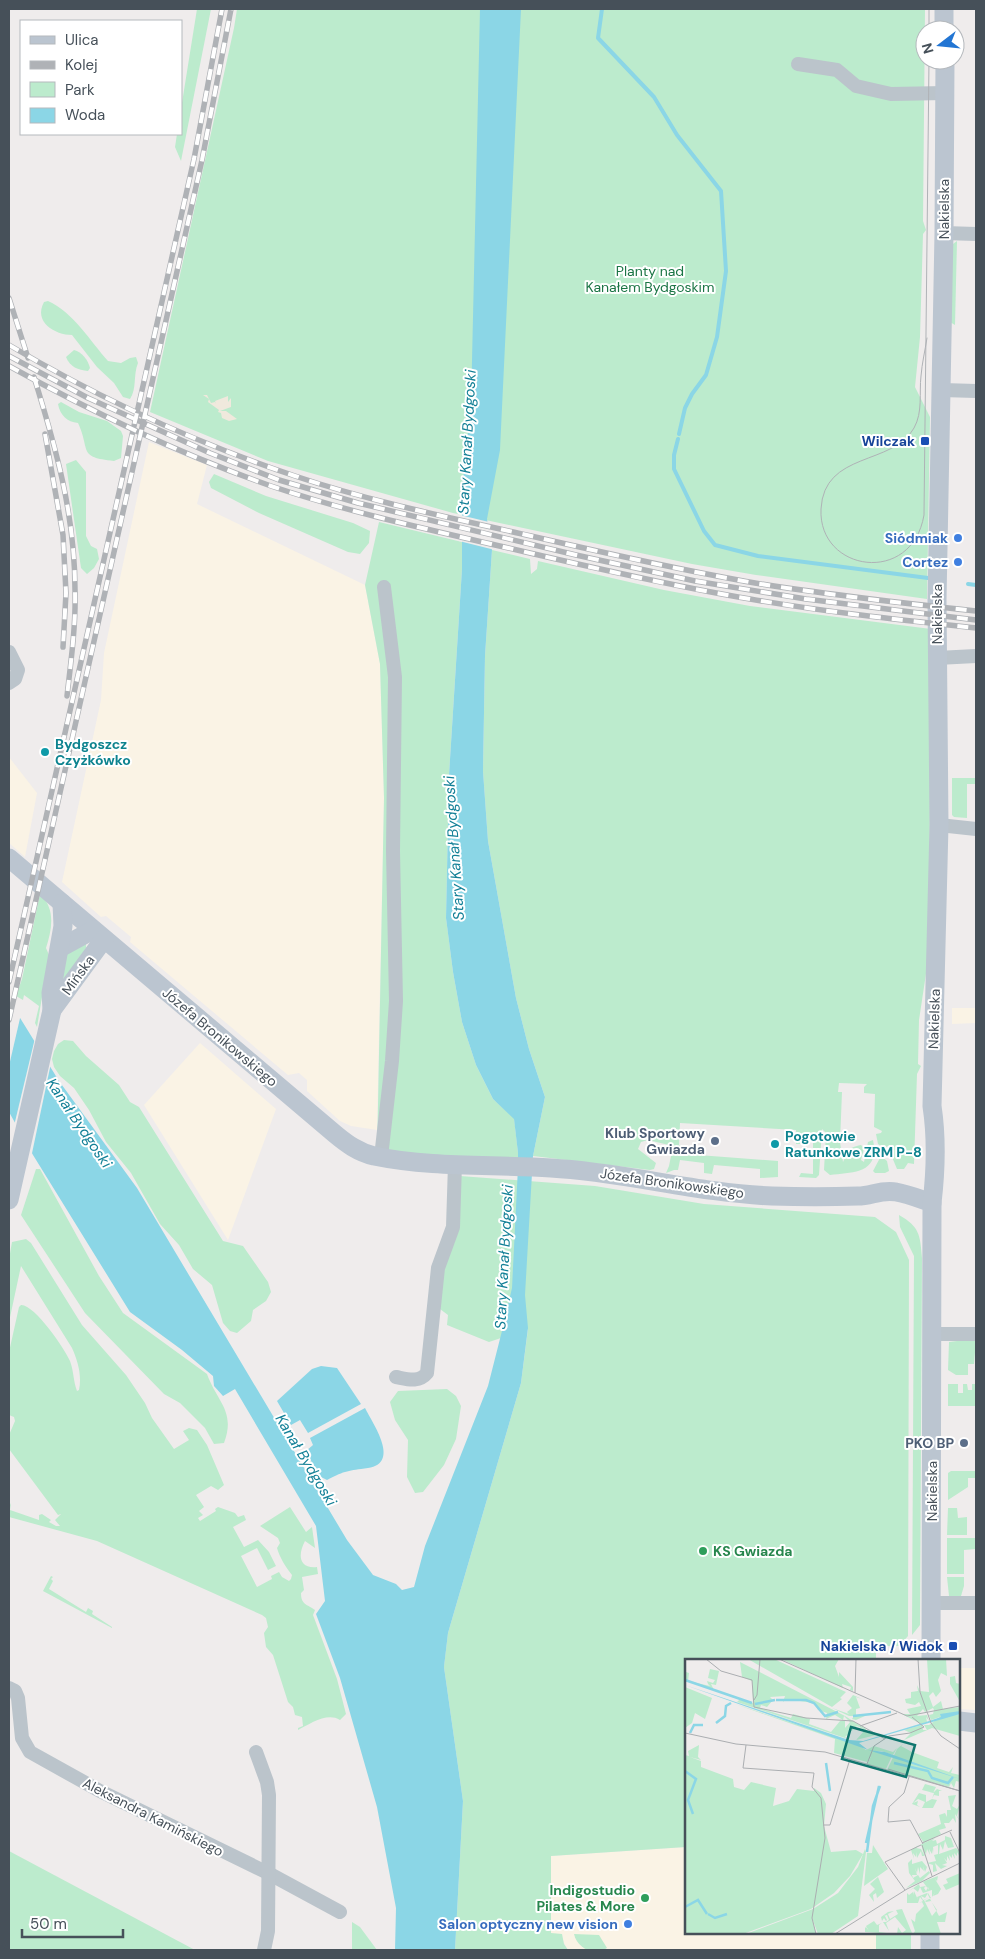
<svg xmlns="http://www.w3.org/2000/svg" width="985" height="1959" font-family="'DM Sans',sans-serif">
<rect width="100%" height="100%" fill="#efecec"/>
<g fill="#faf3e5">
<path d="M149 442 207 465 197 504 365 585 380 664 384 798 377 1130 351 1126 340 1121 307 1091V1080L299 1073 288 1075 130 942 131 937 106 916 101 917 62 882 101 700 104 653Z"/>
<path d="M9 757 37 793 25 857 9 843Z"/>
<path d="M952 1008H976V1023L952 1024Z"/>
<path d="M200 1043 276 1109 228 1240 144 1105Z"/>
<path d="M959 1668H976V1710L959 1709Z"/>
<path d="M686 1847V1933H876V1950H568L562 1939 551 1934V1856Z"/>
</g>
<g fill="#bcebcd">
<path d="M197 9H211L181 161 175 147 177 134H181V109Z"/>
<path d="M237 9H925L923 221 926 230 923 234 920 337 915 387 930 417 927 599 756 575 692 564 453 513 268 461 150 412 234 28Z"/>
<path d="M957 241 955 325 950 322 951 250 953 244Z"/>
<path d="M48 301C73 312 91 342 108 361L121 363 130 358 136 357 138 363C133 375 137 389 130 399L123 397 114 383 97 367 72 335C55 335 33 322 44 302Z"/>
<path d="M74 350C82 352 88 360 90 368L88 371C78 370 70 367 66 357Z"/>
<path d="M61 402 79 412 107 421 121 431 123 436 121 458 114 461C77 457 91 451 78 423 67 422 60 415 58 404Z"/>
<path d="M76 460 86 472V536L91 546 97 549 99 559 94 568 87 574 81 568 66 464Z"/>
<path d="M214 474 266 496 353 523 370 531 369 543 360 554 348 552 259 513 211 488 209 482Z"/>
<path d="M379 522 462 542V569L449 775 446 918 453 972 462 1022 476 1065 493 1099 514 1118 518 1153V1167L377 1156 384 798 380 664 365 585Z"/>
<path d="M492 550 530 559 531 574 537 569 538 561 664 590 750 606 931 629 929 954 919 1020 918 1064 921 1066 917 1074 914 1164 908 1163 904 1169H897L892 1157 886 1155 885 1152 889 1150 888 1146 884 1148 878 1144 876 1134 881 1133 882 1131 874 1127 875 1094 864 1093V1087L867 1084 839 1083 838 1092H842L840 1142 843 1162C849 1151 846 1148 861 1145L864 1148 861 1160 864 1162 868 1142 873 1140C880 1174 853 1172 830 1175L824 1170 826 1133 822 1129 819 1175 816 1178 799 1177 801 1173 813 1174V1134L802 1133 801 1144H796V1130L680 1123 679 1145 686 1146 685 1154 778 1161V1177L760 1178V1169L714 1165 712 1174 704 1173V1163L680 1160 678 1170H674L666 1173 669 1166 673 1146 648 1140 641 1142 638 1149 656 1163 654 1169 650 1170 533 1156 545 1097 529 1049 516 998 488 841 483 771 485 656Z"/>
<path d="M952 778H976V784H967V818L954 817 952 815Z"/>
<path d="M40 894C56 909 52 929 46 948L49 955 37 1027 35 1023 39 1006 24 995 23 1000 16 996 22 979Z"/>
<path d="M86 943V948L59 993 64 956Z"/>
<path d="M64 1040 73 1041 86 1056 119 1085 130 1102 139 1107 223 1241 243 1246 268 1282 271 1292 266 1301 253 1310 251 1321 237 1333 230 1331 223 1323 212 1285 193 1269 179 1245 160 1224 131 1173 106 1142 89 1110 74 1088 60 1076 54 1067 52 1059 54 1051 58 1044Z"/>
<path d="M881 1156 887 1161 889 1171 885 1173H875L873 1171Z"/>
<path d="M36 1169H40L99 1276 123 1313 207 1374C217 1402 236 1411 224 1443L214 1444 205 1428 180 1403 164 1394 85 1313 21 1215Z"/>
<path d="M460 1176 595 1186 704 1204 875 1217 896 1232 909 1260 908 1636 899 1646H876V1660H686V1847L551 1856V1933L562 1934 564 1944 568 1950H455L463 1801 444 1667 448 1633 521 1383 528 1329 489 1342 447 1325 448 1315 440 1309 443 1276Z"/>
<path d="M899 1215C920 1227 920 1235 922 1258L920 1625 912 1635 914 1256 900 1227Z"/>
<path d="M26 1239 31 1243 82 1325 126 1375 145 1403 152 1418 174 1449 189 1440 183 1431 189 1428 197 1430 207 1445 224 1485 218 1490 211 1486 196 1495 204 1507 199 1511 203 1515 198 1518 200 1521 216 1511 215 1509 218 1507 235 1513 238 1517 244 1515 246 1520 233 1527 244 1547 258 1540 269 1552 276 1566 268 1570 257 1548 241 1556 257 1587 272 1579 271 1576 279 1572 282 1577 289 1581 291 1579 292 1575C285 1566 280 1558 277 1548L280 1543 278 1538 260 1526 290 1507 306 1532 312 1527 315 1548 305 1541C298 1554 298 1569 317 1567L318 1574 302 1577 304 1590 301 1593C301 1605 307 1604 315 1610L313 1615 337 1679 346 1714 340 1720C327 1712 310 1724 298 1730V1728L303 1726 302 1717 295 1715 293 1707 288 1702 273 1655 266 1647 264 1633 268 1627 266 1618 262 1615 97 1541 9 1517V1507L11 1503 10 1510 39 1520V1515L42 1514 51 1520 49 1522 56 1526H60L55 1520 61 1514 58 1515 9 1449V1435L15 1421 14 1417 9 1415V1352L19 1307 21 1305C34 1304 65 1349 70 1361 74 1372 73 1380 77 1391L79 1390C82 1376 78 1361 72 1348L21 1266 9 1322V1259L12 1242Z"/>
<path d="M957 1341H976L974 1364H968V1375H956L948 1370 949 1342Z"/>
<path d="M948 1384H958V1393H963V1384H967L968 1390H972V1384H976V1406H948Z"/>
<path d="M447 1389 456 1396 461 1406 456 1439 444 1465 423 1492 415 1493 407 1477 408 1440 395 1420 390 1402 398 1391Z"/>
<path d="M951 1471H976V1478H968V1487L948 1500V1473Z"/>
<path d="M948 1508H957L958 1518 967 1517V1535H947Z"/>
<path d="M947 1538H976V1549L964 1550V1574H947Z"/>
<path d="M51 1576 53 1577 51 1579 53 1581 49 1589 86 1612 88 1608 93 1611 92 1614 112 1627V1628L43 1591Z"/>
<path d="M947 1577H964V1586L961 1596H949Z"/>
<path d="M9 1851 195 1950H9Z"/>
<path d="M352 1922 360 1927 377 1950H352Z"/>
<rect x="876" y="1933" width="35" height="17"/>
<path d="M574 1934 599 1935 607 1948C594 1957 577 1948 574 1934Z"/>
</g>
<path fill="#f0e9dd" d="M203 395H207L211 403 215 402 216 404 215 401 228 396V402L231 398V407L220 411H226L237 419 229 421 222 418 221 413 218 412 219 410 208 402 209 399Z"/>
<g fill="#8bd6e6">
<path d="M480 9H521L500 450 487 519 492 550 485 656 483 771 488 841 516 998 529 1049 545 1097 533 1156 525 1295 528 1328 521 1383 448 1633 444 1667 463 1801 455 1950H395L396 1908 377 1807 340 1678 316 1614 325 1601 316 1526 235 1389 223 1396 214 1386 213 1376 182 1350 130 1312 33 1155 9 1112V1000L59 1081 137 1188 347 1540 373 1575 396 1584 402 1590 414 1587 425 1546 488 1386 503 1327 512 1288 518 1167V1153L514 1119 493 1099 476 1065 462 1022 453 972 446 918 449 775 462 569V489L471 405Z"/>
<path d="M321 1366 337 1368 361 1404 308 1433 300 1420 291 1425 277 1401 312 1369Z"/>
<path d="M365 1408C373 1424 401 1463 368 1468 348 1471 346 1470 327 1480L319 1476 306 1451 313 1445 310 1438Z"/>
</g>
<g fill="#efecec">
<path d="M460 515 489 522 495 550 459 541Z"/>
<path d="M9 997 21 1014 9 1066Z"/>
<path d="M35 1038 51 1063 31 1158 14 1126Z"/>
</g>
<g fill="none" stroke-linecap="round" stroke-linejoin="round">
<g stroke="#8bd6e6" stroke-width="4">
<path d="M602 9 598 38 654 97 677 135 721 191 726 271 717 337 706 375 692 394 685 408 679 434"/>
<path d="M678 439 674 455V469L704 531 715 545 758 556 928 578"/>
<path d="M968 584 976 585"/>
</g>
<g stroke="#bbc4cb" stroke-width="14">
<path d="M798 64 837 70 856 86 891 94 945 93"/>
<path d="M944 233 976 234"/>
<path d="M942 390 976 391"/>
<path d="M9 652 18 670 15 679 9 683"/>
<path d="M937 658 976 656"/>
<path d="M939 825 976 829"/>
<path d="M381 1157 392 1061 396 1001 393 851 395 677 384 587"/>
<path d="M932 1334H976"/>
<path d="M396 1377C407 1379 419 1383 427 1373L438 1268 453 1227 455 1164"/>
<path d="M931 1603H976"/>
<path d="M9 1688 15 1691 18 1698 22 1738 30 1752 100 1791 268 1873 340 1912"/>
<path d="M256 1752 267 1782 269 1795 268 1931 264 1950"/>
</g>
<g stroke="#bbc5d0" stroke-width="19">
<path d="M944 9V30"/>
<path d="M9 858 335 1134C347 1144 358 1152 374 1156 432 1168 492 1164 551 1168 625 1172 697 1193 772 1196 800 1197 830 1197 858 1196 871 1196 882 1189 896 1192 908 1194 920 1199 932 1203"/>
<path d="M60 948 93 930"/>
<path d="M52 1010 104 939"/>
<path d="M9 1200 52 1010 51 993 63 926 62 903"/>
<path d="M931 1660 932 1203C936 1169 937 1139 932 1106L939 825 937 600 944 233 945 60"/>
<path d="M959 1721 976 1723"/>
<path d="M930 1950V1933"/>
</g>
<g stroke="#afb2b6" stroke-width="1">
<path d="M929 30V9"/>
<path d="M927 338C925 351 922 363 921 376 919 393 923 412 914 428 893 466 824 451 821 509 818 572 912 586 924 515L929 60"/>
</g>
<defs>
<g id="rail">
<path d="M9 298 28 358"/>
<path d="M9 345C99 398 196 443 295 476 372 502 452 518 531 536 605 553 680 570 755 583 828 595 902 603 976 611"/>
<path d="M9 356 88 398 210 453 279 480 358 503 576 555 695 581 806 599 976 620"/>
<path d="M9 366C92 412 182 455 271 486 351 513 435 531 517 550 594 568 672 586 750 599 825 612 901 620 976 628"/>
<path d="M34 377C56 448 75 515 75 590 76 625 71 661 67 696"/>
<path d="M45 434 63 535 66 593 63 647"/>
<path d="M9 982 194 159 222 9"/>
<path d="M9 1020 202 160 231 9"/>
</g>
</defs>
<use href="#rail" stroke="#afb2b6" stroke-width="5.5"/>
<use href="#rail" stroke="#fff" stroke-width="4" stroke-dasharray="11" stroke-linecap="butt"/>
</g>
<g fill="#1a4fb4" stroke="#fff" stroke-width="2">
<rect x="920" y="436" width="10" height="10" rx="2.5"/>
<rect x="948" y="1641" width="10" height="10" rx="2.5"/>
</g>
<g fill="#3f7fe0" stroke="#fff" stroke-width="2">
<circle cx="958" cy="538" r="5"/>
<circle cx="958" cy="562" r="5"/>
<circle cx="628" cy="1924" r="5"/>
</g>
<g fill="#0f9aa8" stroke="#fff" stroke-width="2">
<circle cx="45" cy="752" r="5"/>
<circle cx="775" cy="1144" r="5"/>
</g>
<g fill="#5c6f8a" stroke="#fff" stroke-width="2">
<circle cx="715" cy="1141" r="5"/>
<circle cx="964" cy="1443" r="5"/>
</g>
<g fill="#2e9e5b" stroke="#fff" stroke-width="2">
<circle cx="703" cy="1551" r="5"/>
<circle cx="645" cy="1898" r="5"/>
</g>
<g text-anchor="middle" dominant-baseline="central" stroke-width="4" stroke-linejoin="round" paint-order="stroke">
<g font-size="14" fill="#465059" stroke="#fff">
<text transform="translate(944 209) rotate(-90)">Nakielska</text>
<text transform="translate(937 614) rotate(-90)">Nakielska</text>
<text transform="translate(78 975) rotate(-54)">Mińska</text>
<text transform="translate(934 1019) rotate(-88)">Nakielska</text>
<text transform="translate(220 1037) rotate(40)">Józefa Bronikowskiego</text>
<text transform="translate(672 1183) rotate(8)">Józefa Bronikowskiego</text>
<text transform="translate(932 1491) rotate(-90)">Nakielska</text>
<text transform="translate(153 1817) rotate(27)">Aleksandra Kamińskiego</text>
</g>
<g font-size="14" fill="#1b7545" stroke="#fff">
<text x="650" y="271">Planty nad<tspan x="650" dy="16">Kanałem Bydgoskim</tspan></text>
</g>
<g font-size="14" font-weight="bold" fill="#164399" stroke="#fff" text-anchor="end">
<text x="915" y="441">Wilczak</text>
<text x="943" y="1646">Nakielska / Widok</text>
</g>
<g font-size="14" font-weight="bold" fill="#366cbe" stroke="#fff" text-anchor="end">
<text x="948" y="538">Siódmiak</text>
<text x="948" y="562">Cortez</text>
<text x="618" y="1924">Salon optyczny new vision</text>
</g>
<g font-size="14" font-weight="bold" fill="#0d838f" stroke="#fff" text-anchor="start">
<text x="55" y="744">Bydgoszcz<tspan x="55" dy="16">Czyżkówko</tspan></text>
<text x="785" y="1136">Pogotowie<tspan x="785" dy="16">Ratunkowe ZRM P-8</tspan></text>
</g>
<g font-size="14" font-weight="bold" fill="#4e5e75" stroke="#fff" text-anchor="end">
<text x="705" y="1133">Klub Sportowy<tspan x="705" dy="16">Gwiazda</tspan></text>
<text x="954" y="1443">PKO BP</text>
</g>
<g font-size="14" font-weight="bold" fill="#27864d" stroke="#fff" text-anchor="start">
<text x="713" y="1551">KS Gwiazda</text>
<text x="635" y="1890" text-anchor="end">Indigostudio<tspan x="635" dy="16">Pilates &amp; More</tspan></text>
</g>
<g font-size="15" font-style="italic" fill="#138097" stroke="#fff">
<text transform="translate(467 442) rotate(-87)">Stary Kanał Bydgoski</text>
<text transform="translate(454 848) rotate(-94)">Stary Kanał Bydgoski</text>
<text transform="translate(79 1123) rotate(56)">Kanał Bydgoski</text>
<text transform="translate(504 1257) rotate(-87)">Stary Kanał Bydgoski</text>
<text transform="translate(306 1460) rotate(59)">Kanał Bydgoski</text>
</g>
</g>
<g transform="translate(685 1659)">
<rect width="275" height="275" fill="#efecec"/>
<path d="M63 0H89L161 33 155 39 157 40 156 43 157 40 147 48ZM96 0H154L150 7 154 18V13L168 28V32L165 31 166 28 157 25 158 29ZM242 0H261L262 17 256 14 253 21 256 32 251 38 248 33 244 37 248 48 256 42 258 50 275 48V52L260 57 275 55V77L247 69 219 81 226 74 219 71 237 66 238 71H242L239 66H244L255 58 246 61 244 56 248 55 249 51 248 49 240 53 238 50 232 57 242 56 244 62 241 58 242 63 236 65 217 55H225L222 50 236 47 234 43 230 46 221 44 220 40 226 39V33L233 32 232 26 235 32 244 33ZM55 3 160 57 181 70 180 73 191 76 171 81 180 71 172 67 160 78 163 80 52 43 55 40 68 44 67 22 57 18ZM100 37 98 43 101 40 129 44 133 51 142 54 141 60 150 56 158 61 159 57 165 63 160 69V62H155L146 73 124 65 125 60 108 55 106 59 75 49 76 46 82 48 88 41 85 38ZM25 10 34 12 31 26 26 25 29 31 0 21 1 13 4 14 3 22 25 27 23 25 22 22 28 24 30 21 23 19ZM270 17 271 24 275 25 274 41 265 25V18ZM0 28 27 39 20 60 10 54 7 64 0 69ZM168 36 177 40 171 38 175 49 171 50V56L180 57 171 61 167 60 169 57H164L147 49 164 55 162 53 167 49 162 44ZM50 45 171 85 181 91 189 87 208 93 212 89 208 96 196 92H188L207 97 201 110 182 106 186 97 182 103 149 94 150 80ZM219 84 216 87 227 93 254 103 252 109 264 113 268 108 266 114 275 116V123L271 122 269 129 266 124 264 128 202 111 212 90ZM14 86 13 98 16 101 5 98 16 102V108L48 120 49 128 59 131 66 123 91 129 88 147 104 142 112 130 129 132V129L136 134 141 145 139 167 146 193 171 191 178 195 165 217 149 234 126 250 58 275H0V96L4 97 3 92ZM240 125 251 128 248 134 252 130 257 132H254V137L249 136 247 140 252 141 248 149H237L240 143 233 140 228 144 233 142 232 146 235 148 227 145 234 134 241 136V143L247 140 249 134 237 131ZM271 136 267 147 272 150 275 145 272 157 275 162 270 155 271 164 268 159 264 164H259L261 169 254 171 256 175 239 184 250 179 247 182 251 181 252 185 260 181V177L266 179 269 188 263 189 260 182 258 191 255 185 254 195 271 189 274 192 275 198 272 193V197L269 194 270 200 267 195V199L264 196 265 202 262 197V202L259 199 262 204 257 206 262 207 256 210 250 204 252 212 248 213V206L242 204 251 202 249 196 253 195V186L248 188 249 195 248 190 247 195 244 190 245 196 242 190 241 195 239 191 240 196 239 197H237L236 192 232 199 231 193V198L228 194 229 200 226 191 234 186 231 189 236 190 239 196 236 185 239 184 233 175 256 165 254 156 260 154 262 158V151H266L263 137ZM188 186 203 210 179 227 182 194H187ZM180 190 181 193 173 257 146 275H133L127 259 131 275H61L128 250 153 234 173 208ZM227 200V205L237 202 242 208 240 213 238 207 239 212 235 208V215L233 208 232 214 230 209 232 216H227L228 219 233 216 235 219 244 212 245 214 237 222 221 229 230 222 224 214 223 204ZM275 214V225L261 231 258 226 263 224 261 220ZM253 217 252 222 250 220 256 230 253 235 248 237 250 233 247 238V231L238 234 235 228 233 233 228 229 223 233 234 225 235 228 241 227 239 229 241 232 243 228 244 231 238 223 234 224ZM193 218 199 233 192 239 191 234 188 236 189 243 184 236 190 230 185 225ZM229 232 233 241 232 238 242 234 254 257 262 253 260 263H252L256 275H228L230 272 226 260 230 263 231 255 239 247 237 243 234 244 238 242 235 238 233 244H222V234L224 236 228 233V236ZM243 234 246 239 240 242 241 243 246 242 252 251 247 257 239 241 244 239 238 241 236 237 240 239ZM217 250 227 274 212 275 213 268 217 274 221 271 210 258 201 264 204 272 198 263H201L204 261 202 256 199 257H200L202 261 201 262 199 259 197 262 196 258 203 253 209 252 203 255 205 260 213 255 211 251ZM189 262 192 266 197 264 194 266V273L209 275 180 273V269L181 268 184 272 181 267Z" fill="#bcebcd" fill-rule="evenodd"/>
<path d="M0 26 164 81 178 82 241 63 256 58 255 55 275 52V55L174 84 183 91 200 93 275 120 189 93Z" fill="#8bd6e6"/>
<path fill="none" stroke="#8bd6e6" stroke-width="2.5" d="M0 21 67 44M91 41H121L129 44 140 57 153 53M70 45 90 41M168 57 206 53M31 64 40 57 41 47 46 44M5 74 9 66H18M141 104 145 132M209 104 243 112 247 119 263 124 268 118M0 112 11 120 3 141 8 155M181 184 194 127M182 193 188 147 195 127M0 248 13 241 22 255M23 255 30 259 42 255"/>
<path fill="none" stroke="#abaeb1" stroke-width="1" d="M21 0 36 12 67 21 69 48 121 59 168 62 200 80M94 0 222 57 275 47M233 0 235 33 246 64 256 77 275 90M170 34 171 0M69 41 72 36 75 0M175 67 212 54M0 74 51 85 140 93 275 132M61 86 58 109 129 114 127 128 136 139 140 179 127 259 131 275M182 105 189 87 204 77 225 74 239 68 227 58M203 110 275 132M224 118 219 134 204 148 203 163 225 161 238 185M138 166H145L165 100M265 173 275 194M237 184 267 171M237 186 247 217M200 203 236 186M200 203 220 231M150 275 222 230 275 204"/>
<path fill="#0f766e" fill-opacity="0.15" stroke="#0f766e" stroke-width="2.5" d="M166 68 230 86 221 118 157 100Z"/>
<rect width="275" height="275" fill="none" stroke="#465059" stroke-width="2.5"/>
</g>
<rect width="985" height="1959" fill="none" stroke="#465059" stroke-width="20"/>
<rect x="20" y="20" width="162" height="115" fill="#ffffff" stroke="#b5b9bd"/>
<rect x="30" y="36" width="25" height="8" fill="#bbc5d0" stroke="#b5b9bd"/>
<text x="65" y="45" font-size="15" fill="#465059">Ulica</text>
<rect x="30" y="61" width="25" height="8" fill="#afb2b6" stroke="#b5b9bd"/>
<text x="65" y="70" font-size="15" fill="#465059">Kolej</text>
<rect x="30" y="82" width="25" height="15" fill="#bcebcd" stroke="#b5b9bd"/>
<text x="65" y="95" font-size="15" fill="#465059">Park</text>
<rect x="30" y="108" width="25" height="15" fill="#8bd6e6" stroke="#b5b9bd"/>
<text x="65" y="120" font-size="15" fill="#465059">Woda</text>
<g transform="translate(940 45) rotate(254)"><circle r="24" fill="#ffffff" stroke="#b5b9bd"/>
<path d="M0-4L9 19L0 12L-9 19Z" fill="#2275d3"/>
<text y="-8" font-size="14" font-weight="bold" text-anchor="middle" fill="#465059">N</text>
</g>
<path d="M22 1929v8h101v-8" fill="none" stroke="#465059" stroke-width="2.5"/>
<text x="30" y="1929" font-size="15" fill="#465059" stroke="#ffffff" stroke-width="4" paint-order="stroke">50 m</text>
</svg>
